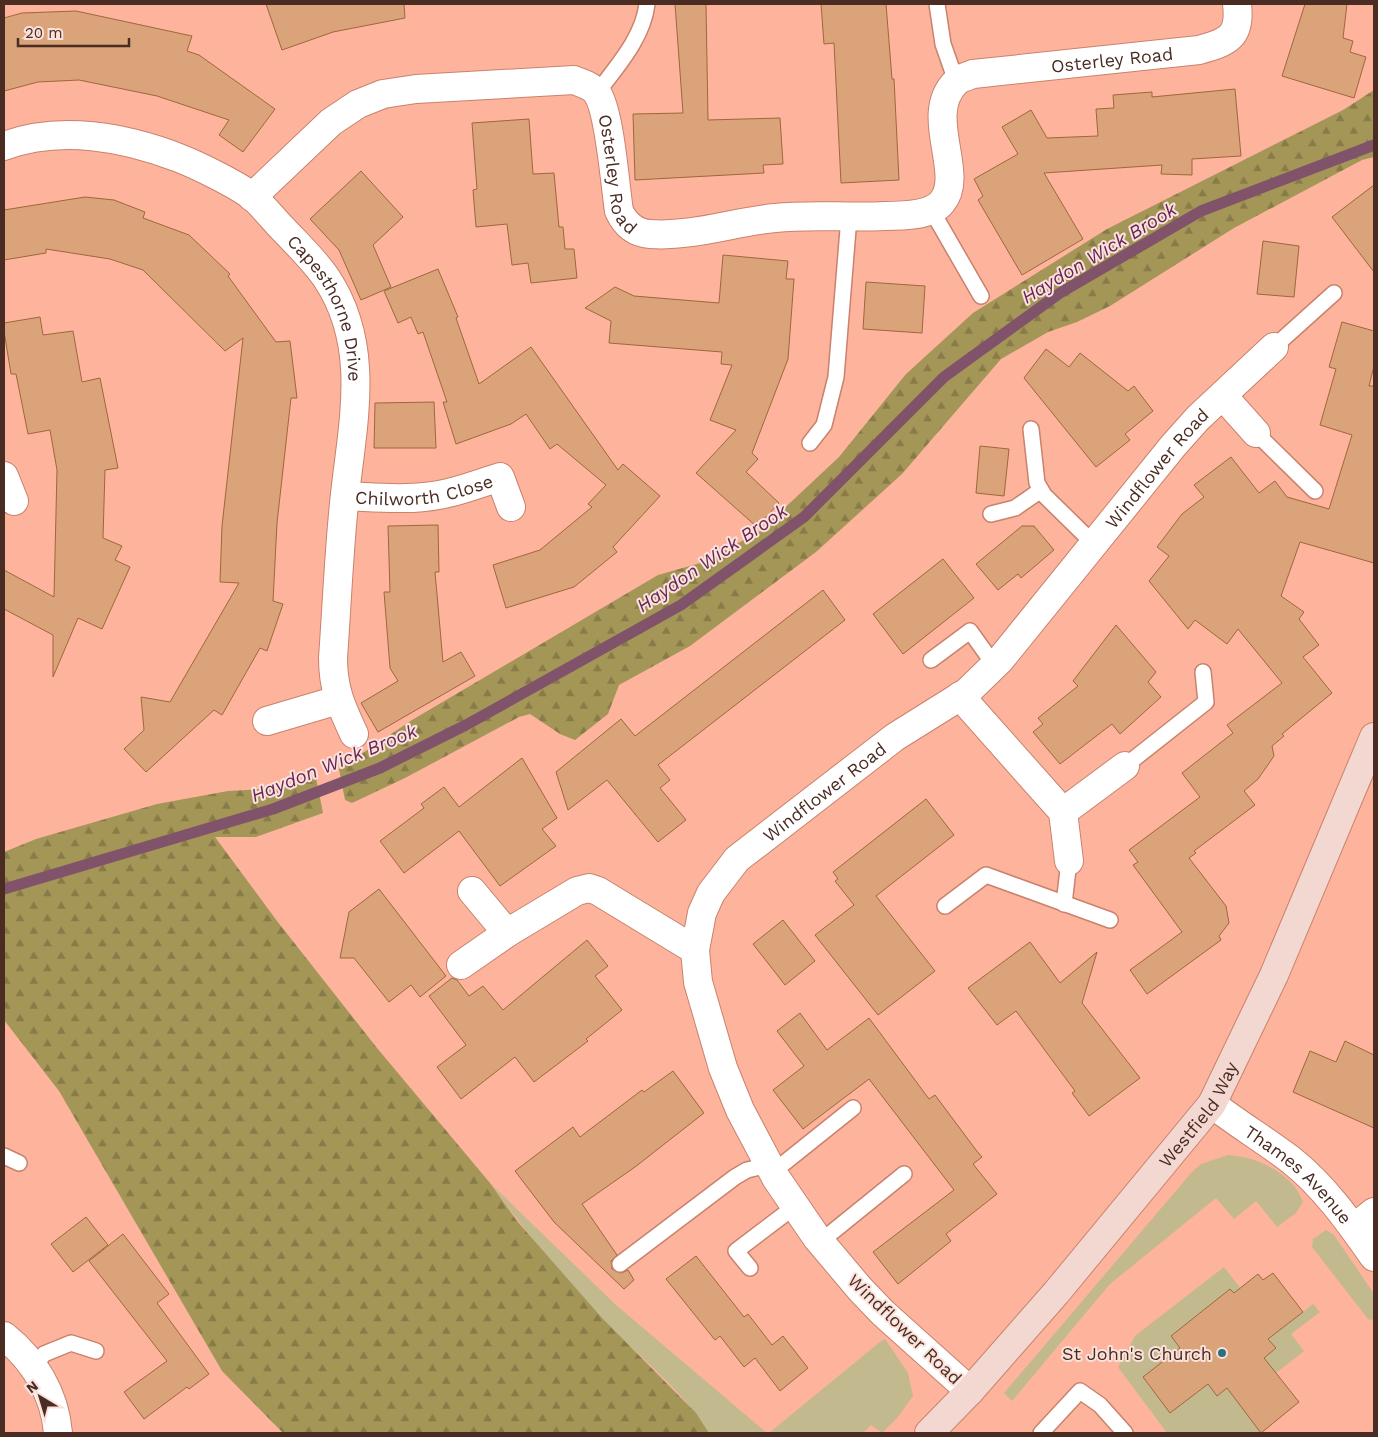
<svg xmlns="http://www.w3.org/2000/svg" width="1378" height="1437" font-family="'Work Sans',sans-serif">
<defs>
<pattern id="forest-firs" width="22" height="20" patternUnits="userSpaceOnUse" patternTransform="scale(1.25)"><rect width="22" height="20" fill="#a49657"/><path d="M5 1l3.5 6h-7zM16 11l3.5 6h-7z" fill="#887b48"/></pattern>
</defs>
<rect width="100%" height="100%" fill="#feb39c"/>
<g fill="#c3b98f">
<path d="M1228 1155C1256 1156 1294 1174 1303 1202L1296 1213 1277 1227 1256 1201 1234 1219 1216 1198 1110 1284 1012 1401 1004 1393 1192 1172 1201 1164Z"/>
<path d="M490 1183 616 1305 767 1433H709C682 1389 638 1356 602 1319 562 1276 524 1230 490 1183Z"/>
<path d="M1326 1230 1334 1235 1374 1294V1321L1368 1319 1312 1247 1313 1239Z"/>
<path d="M1224 1267 1245 1294 1238 1300 1230 1290 1172 1335 1180 1348 1143 1377 1170 1412 1208 1384 1217 1396 1227 1388 1261 1433H1167L1118 1367 1135 1336Z"/>
<path d="M1313 1304 1320 1312 1291 1334 1304 1351 1276 1373 1264 1358 1276 1348 1268 1339Z"/>
<path d="M885 1339 908 1373 913 1396 897 1418 882 1433 871 1425 863 1433H769L880 1342Z"/>
</g>
<g fill="url(#forest-firs)">
<path d="M1374 90V157L1362 160 1234 228 1110 306 1077 322 1048 332 1001 359 902 474 816 552 690 646 619 685 608 714 575 740 560 734 530 714 519 717 405 778 352 803 345 800 339 769 412 720 658 575 704 562 760 531 839 457 906 374 973 313 1107 229 1343 110Z"/>
<path d="M316 778 323 813 256 837H215L277 921 377 1048 490 1183 517 1221 602 1318 696 1413 709 1433H283L222 1371 59 1091 4 1020V852L36 839 157 804 228 791 282 788Z"/>
</g>
<g fill="none" stroke-linecap="round" stroke-linejoin="round">
<path stroke="#81536a" stroke-width="11" d="M4 889 273 809 380 768 466 725 681 605 804 517 944 377 1060 293 1201 211 1374 145"/>
</g>
<g fill="#daa37a" stroke="#9f673b">
<path d="M266 4H404L405 18 333 32 282 50Z"/>
<path d="M675 4H706L708 120 780 118 783 164 763 165 764 173 635 180 633 114 683 113Z"/>
<path d="M821 4H886L892 79H894L899 180 841 183 834 43 824 44Z"/>
<path d="M1305 4H1347L1343 38 1353 41 1350 52 1366 57 1354 98 1282 76Z"/>
<path d="M76 11 192 36 187 51 199 55 275 109 243 152 219 135 229 120 157 96 79 80 38 82 4 91V18L22 13Z"/>
<path d="M1235 89 1241 156 1192 159V175L1161 174 1162 165 1044 173 1083 239 1022 275 978 200 983 196 974 179 1018 154 1002 127 1031 110 1047 138 1098 136 1096 109 1114 108 1113 95 1152 92V97Z"/>
<path d="M529 119 533 174 554 173 559 227H563L565 249H574L577 278 531 283 528 263 512 265 507 224 476 227 473 190 477 189 472 123Z"/>
<path d="M361 171 403 217 373 245 391 287 361 300 339 250 310 219Z"/>
<path d="M1374 185V272L1332 217Z"/>
<path d="M85 197 114 200 145 212 143 218 189 235 230 274 228 276 276 342 290 341 297 398H291L277 523 273 601 283 604 267 651 260 648 222 715 214 710 146 772 124 749 144 730 141 697 170 702 239 583 220 582 222 526 243 338 225 351 143 270 110 259 46 249V253L4 260V210Z"/>
<path d="M1263 241 1299 246 1294 297 1257 294Z"/>
<path d="M723 255 788 261 786 279H794L788 359 752 453 758 459 746 472 779 503 757 527 696 473 736 430 710 420 732 365 721 364 722 352 609 343 611 321 585 308 615 287 634 296 719 303Z"/>
<path d="M438 269 458 317 456 318 479 384 531 347 618 470 623 464 660 496 613 547 617 552 574 587 506 608 493 565 540 550 592 507 588 504 606 485 557 444 550 449 526 414 511 424 456 444 443 402H447L423 332 418 334 411 317 398 323 384 291Z"/>
<path d="M866 282 925 286 922 333 863 329Z"/>
<path d="M40 317 43 335 73 331 82 382 100 378 118 468 105 470 103 538 122 546 115 560 130 567 102 629 78 618 53 677V635L4 609V570L54 597 57 470 50 430 28 434 16 374H11L4 331V323Z"/>
<path d="M1342 322 1374 331V366L1369 386H1374V563L1300 542 1281 596 1304 612 1299 619 1319 645 1303 657 1332 693 1282 734 1284 736 1272 746 1274 756 1258 779 1244 791 1255 805 1194 851 1196 853 1189 858 1226 906 1229 923 1219 936 1221 940 1147 994 1130 970 1182 932 1133 865 1138 862 1129 850 1200 797 1182 773 1233 733 1227 725 1282 683 1238 629 1227 644 1195 620 1188 629 1149 581 1169 556 1157 547 1182 514 1204 497 1194 485 1231 457 1259 493 1275 481 1287 497 1329 509 1352 435 1320 425 1336 369 1329 367Z"/>
<path d="M1046 349 1069 367 1080 353 1128 391 1134 386 1153 411 1125 434 1130 440 1096 467 1024 378Z"/>
<path d="M434 402 436 448H374L375 403Z"/>
<path d="M980 446 1009 449 1004 496 976 493Z"/>
<path d="M438 525 439 572H435L443 662 461 652 475 676 378 732 361 703 398 681 390 668 384 592H390L388 526Z"/>
<path d="M1022 526H1034L1054 550 1021 578 1018 574 998 590 976 564Z"/>
<path d="M943 559 974 598 903 654 873 614Z"/>
<path d="M823 590 845 620 658 765 670 780 660 788 686 820 658 842 607 780 568 810 556 772 621 719 635 736Z"/>
<path d="M1116 625 1156 672 1148 682 1161 697 1120 734 1112 724 1060 764 1033 732 1043 724 1038 718 1078 686 1073 681Z"/>
<path d="M522 758 557 818 542 829 556 846 500 886 459 831 404 873 380 841 424 808 421 804 444 787 459 807Z"/>
<path d="M926 799 954 835 876 896 935 971 878 1015 815 935 854 905 835 881 838 879 833 872Z"/>
<path d="M379 889 446 976 420 997 411 985 389 1002 354 958H340L349 912Z"/>
<path d="M783 920 815 961 785 985 753 944Z"/>
<path d="M587 940 608 966 595 976 622 1010 586 1039 588 1041 534 1082 515 1057 461 1099 437 1067 466 1045 429 996 452 978 457 980 469 996 483 986 503 1010Z"/>
<path d="M1030 942 1060 983 1097 952 1082 1003 1140 1078 1089 1116 1072 1093 1075 1091 1016 1011 997 1025 968 988Z"/>
<path d="M800 1013 827 1050 869 1018 929 1099 935 1095 976 1150 982 1157 973 1164 997 1194 946 1234 951 1241 898 1284 873 1252 954 1190 869 1079 803 1129 773 1090 804 1066 777 1031Z"/>
<path d="M1345 1041 1374 1055V1128L1293 1092 1310 1051 1336 1062Z"/>
<path d="M673 1071 704 1113 635 1167 582 1204 617 1255 611 1261 612 1269 621 1273 628 1270 634 1280 624 1289 554 1222 515 1171 573 1127 580 1137 642 1090 644 1092Z"/>
<path d="M86 1217 108 1245 73 1272 51 1244Z"/>
<path d="M123 1234 169 1294 157 1303 209 1374 189 1389 187 1387 144 1419 124 1392 167 1361 89 1261Z"/>
<path d="M696 1256 744 1317 748 1314 772 1345 783 1336 808 1368 780 1391 755 1358 744 1367 720 1336 715 1340 666 1279Z"/>
<path d="M1273 1273 1303 1312 1268 1339 1276 1348 1264 1358 1299 1402 1261 1433 1227 1388 1217 1396 1208 1384 1170 1413 1143 1377 1180 1348 1171 1336 1230 1289 1234 1293 1258 1274 1263 1280Z"/>
</g>
<g fill="none" stroke-linecap="round" stroke-linejoin="round">
<defs>
<g id="service">
<path d="M937 4 943 44 956 81"/>
<path d="M597 93C617 66 643 38 647 4"/>
<path d="M932 211 981 296"/>
<path d="M1274 347 1334 293"/>
<path d="M1031 429 1037 483 1044 495 1094 544"/>
<path d="M1256 433 1315 491"/>
<path d="M810 443 824 425 836 377 849 217"/>
<path d="M991 514 1015 508 1041 490"/>
<path d="M931 660 970 631 995 666"/>
<path d="M1125 766 1206 702 1203 672"/>
<path d="M1064 904 1069 861"/>
<path d="M945 906 986 875 1110 920"/>
<path d="M4 1156 19 1163"/>
<path d="M773 1172 853 1108"/>
<path d="M820 1242 904 1174"/>
<path d="M620 1264 735 1177 747 1170 769 1165"/>
<path d="M750 1268 736 1251 794 1207"/>
<path d="M34 1367 44 1354 71 1343 96 1351"/>
<path d="M1041 1433 1080 1391 1100 1405 1125 1433"/>
</g>
<g id="minor">
<path id="s1" d="M4 146C60 125 125 137 179 158 197 165 238 185 253 197 264 207 274 220 284 230 299 246 315 261 327 279 371 346 353 421 345 494 339 548 337 603 333 658 333 689 341 706 354 734"/>
<path id="s2" d="M252 197 331 122 358 104 383 94 416 89 574 80C581 83 592 86 597 93 610 112 615 186 619 211 625 224 635 233 650 234 693 237 733 222 775 218 811 214 848 218 885 216 902 216 931 216 942 202 966 174 922 115 956 82 960 78 968 76 973 74L1199 50C1228 42 1241 37 1237 4"/>
<path d="M1223 396 1256 433"/>
<path d="M4 476 14 501"/>
<path id="s3" d="M345 496C371 497 397 500 424 497 450 495 475 485 500 477L511 507"/>
<path d="M960 696 1063 812 1069 861"/>
<path d="M267 721 338 700"/>
<path d="M1063 812 1125 766"/>
<path d="M472 891 507 933 577 891 589 888 598 891 695 950"/>
<path d="M461 965 507 933"/>
<path d="M1354 1228 1374 1212"/>
<path d="M4 1336C34 1360 55 1394 58 1433"/>
<path id="s4" d="M970 1391 883 1313 860 1289 817 1238 776 1178 740 1110 723 1068 698 982 695 950 702 913 711 893 737 859 895 737 967 692 1000 660 1173 446 1198 418 1274 347"/>
</g>
<g id="tertiary">
<path id="s5" d="M1212 1104C1238 1124 1266 1141 1291 1160 1325 1187 1350 1223 1374 1257"/>
</g>
<g id="secondary">
<path id="s6" d="M929 1433 970 1391 1056 1293 1212 1104 1274 975 1374 737"/>
</g>
</defs>
<use href="#service" stroke="#c9826c" stroke-width="18"/>
<use href="#minor" stroke="#c9826c" stroke-width="30"/>
<use href="#tertiary" stroke="#c9826c" stroke-width="30"/>
<use href="#secondary" stroke="#c9826c" stroke-width="30"/>
<use href="#service" stroke="#fff" stroke-width="15"/>
<use href="#minor" stroke="#fff" stroke-width="28"/>
<use href="#tertiary" stroke="#fff" stroke-width="28"/>
<use href="#secondary" stroke="#f2d8d0" stroke-width="28"/>
</g>
<circle fill="#2b6f80" stroke="#fae2db" stroke-width="2" cx="1222" cy="1353" r="5"/>
<g text-anchor="middle" dominant-baseline="central" stroke-width="4" stroke-linejoin="round" paint-order="stroke">
<g font-size="18" fill="#4a2c23" stroke="#fae2db">
<text stroke="none"><textPath href="#s2" startOffset="1129">Osterley Road</textPath></text>
<text stroke="none"><textPath href="#s2" startOffset="471">Osterley Road</textPath></text>
<text stroke="none"><textPath href="#s1" startOffset="400">Capesthorne Drive</textPath></text>
<text stroke="none"><textPath href="#s4" startOffset="1214">Windflower Road</textPath></text>
<text stroke="none"><textPath href="#s3" startOffset="80">Chilworth Close</textPath></text>
<text stroke="none"><textPath href="#s4" startOffset="746">Windflower Road</textPath></text>
<text stroke="none"><textPath href="#s6" startOffset="418">Westfield Way</textPath></text>
<text stroke="none"><textPath href="#s5" startOffset="112">Thames Avenue</textPath></text>
<text transform="translate(905 1329) rotate(44)">Windflower Road</text>
</g>
<g font-size="18" fill="#4a2c23" stroke="#fae2db" text-anchor="end">
<text x="1212" y="1353">St John's Church</text>
</g>
<g font-size="19" font-style="italic" fill="#662457" stroke="#fae2db">
<text transform="translate(1099 253) rotate(-31)">Haydon Wick Brook</text>
<text transform="translate(712 558) rotate(-34)">Haydon Wick Brook</text>
<text transform="translate(334 763) rotate(-22)">Haydon Wick Brook</text>
</g>
</g>
<rect width="1378" height="1437" fill="none" stroke="#4a2c23" stroke-width="10"/>
<g transform="translate(40 1397) rotate(322)" stroke="#fae2db" stroke-width="4" paint-order="stroke">
<path d="M0-4L9 19L0 12L-9 19Z" fill="#4a2c23"/>
<text y="-8" font-size="14" font-weight="bold" text-anchor="middle" fill="#4a2c23">N</text>
</g>
<path d="M18 38v8h111v-8" fill="none" stroke="#4a2c23" stroke-width="2.5"/>
<text x="25" y="38" font-size="15" fill="#4a2c23" stroke="#fae2db" stroke-width="4" paint-order="stroke">20 m</text>
</svg>
